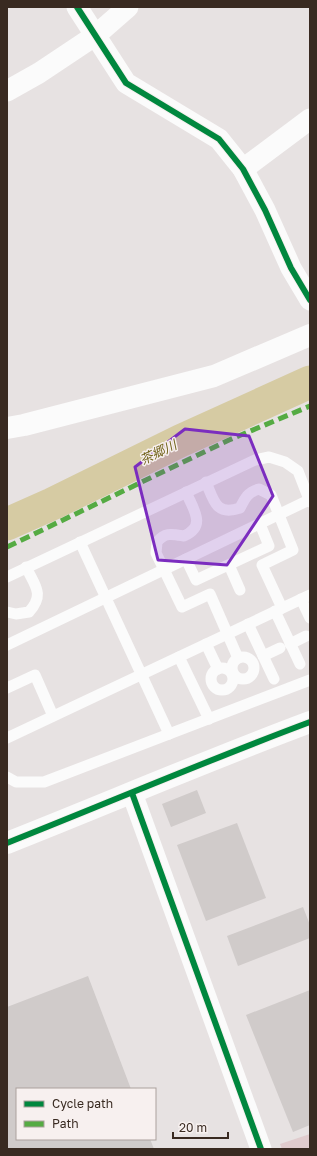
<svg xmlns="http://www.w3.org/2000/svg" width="317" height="1156" font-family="'Golos Text','Noto Sans JP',sans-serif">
<rect width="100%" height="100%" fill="#e7e2e2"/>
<path fill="#e0cbcd" d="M310 1134V1149H282L280 1144Z"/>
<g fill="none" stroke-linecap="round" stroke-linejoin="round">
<path stroke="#d6cba3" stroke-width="33" d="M7 524 52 504 180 441 310 382"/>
</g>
<g fill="#d0cbca">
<path d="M197 790 206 813 171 827 162 804Z"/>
<path d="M237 823 266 898 206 921 177 845Z"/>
<path d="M303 907 310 925V938L238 966 227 936Z"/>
<path d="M88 976 131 1089H17V1139H150L154 1149H7V1007Z"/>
<path d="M310 990V1125L293 1132 246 1015Z"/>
</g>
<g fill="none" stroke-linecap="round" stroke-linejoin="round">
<g stroke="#fbfbfb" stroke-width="11">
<path d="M206 482C214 501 216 516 240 508 245 498 248 492 259 489L271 495 293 550 262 565 282 608"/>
<path d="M186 492C193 509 207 526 184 536 172 534 165 532 157 542L156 553 182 607 210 594 238 658"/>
<path d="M80 542 169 734"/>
<path d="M186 559 196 580 269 546 260 524"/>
<path d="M229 565 240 590"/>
<path d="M7 577 255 460 269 457 285 462 298 471 310 502"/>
<path d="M301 599 310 618"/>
<path d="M275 611 300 664"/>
<path d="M7 612 16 614 29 612C45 594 35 586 26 567"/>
<path d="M248 624 274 679"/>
<path d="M206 644 218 669"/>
<path d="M290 644 306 636"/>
<path d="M7 645 309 500"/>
<path d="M263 656 280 648"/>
<circle cx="243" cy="668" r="11"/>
<path d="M179 657 209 719"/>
<circle cx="222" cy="679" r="11"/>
<path d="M7 688 35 675 53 716"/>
<path d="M7 738 310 595"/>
<path d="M7 777 16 782H44L310 680"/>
</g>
<g stroke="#fbfbfb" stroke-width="21">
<path d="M77 7 126 83 219 139 243 169 265 210 291 268 310 300"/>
<path d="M7 91 39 73 96 35 128 7"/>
<path d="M243 169 310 119"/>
<path d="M132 793 261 1149"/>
</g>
<g stroke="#fbfbfb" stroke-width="22">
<path d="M7 428 24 425 214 376 310 335"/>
<path d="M7 843C108 803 208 760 310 722"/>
</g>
<path stroke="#55ab43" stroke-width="5" stroke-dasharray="10 5" stroke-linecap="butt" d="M7 547 229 440 310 406"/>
<defs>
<g id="cycleway">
<path d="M77 7 126 83 219 139 243 169 265 210 291 268 310 300"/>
<path d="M132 793 261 1149"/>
<path d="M7 843C108 803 208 760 310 722"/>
</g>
</defs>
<use href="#cycleway" stroke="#f7f0ef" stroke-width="8"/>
<use href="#cycleway" stroke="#00873e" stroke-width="6"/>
</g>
<path fill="#7b2cbf" fill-opacity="0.2" stroke="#7b2cbf" stroke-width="3" stroke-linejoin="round" d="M185 429 249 436 273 496 227 565 158 560 135 467Z"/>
<g text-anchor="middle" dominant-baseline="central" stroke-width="3" stroke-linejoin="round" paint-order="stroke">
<g font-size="13" font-style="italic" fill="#73641d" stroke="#f7f0ef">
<text transform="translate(158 452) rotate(-26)">茶郷川</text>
</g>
</g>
<rect width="317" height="1156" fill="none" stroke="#392a21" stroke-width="16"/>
<rect x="16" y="1088" width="140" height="52" fill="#f7f0ef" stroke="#aba19d"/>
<rect x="24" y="1101" width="20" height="6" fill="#00873e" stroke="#aba19d"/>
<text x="52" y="1108" font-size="12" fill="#392a21">Cycle path</text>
<rect x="24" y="1121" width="20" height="6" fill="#55ab43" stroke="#aba19d"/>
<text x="52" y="1128" font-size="12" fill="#392a21">Path</text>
<path d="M173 1132v6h55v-6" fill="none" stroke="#392a21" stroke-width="2"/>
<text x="179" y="1132" font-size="12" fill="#392a21" stroke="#f7f0ef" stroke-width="3" paint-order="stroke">20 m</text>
</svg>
